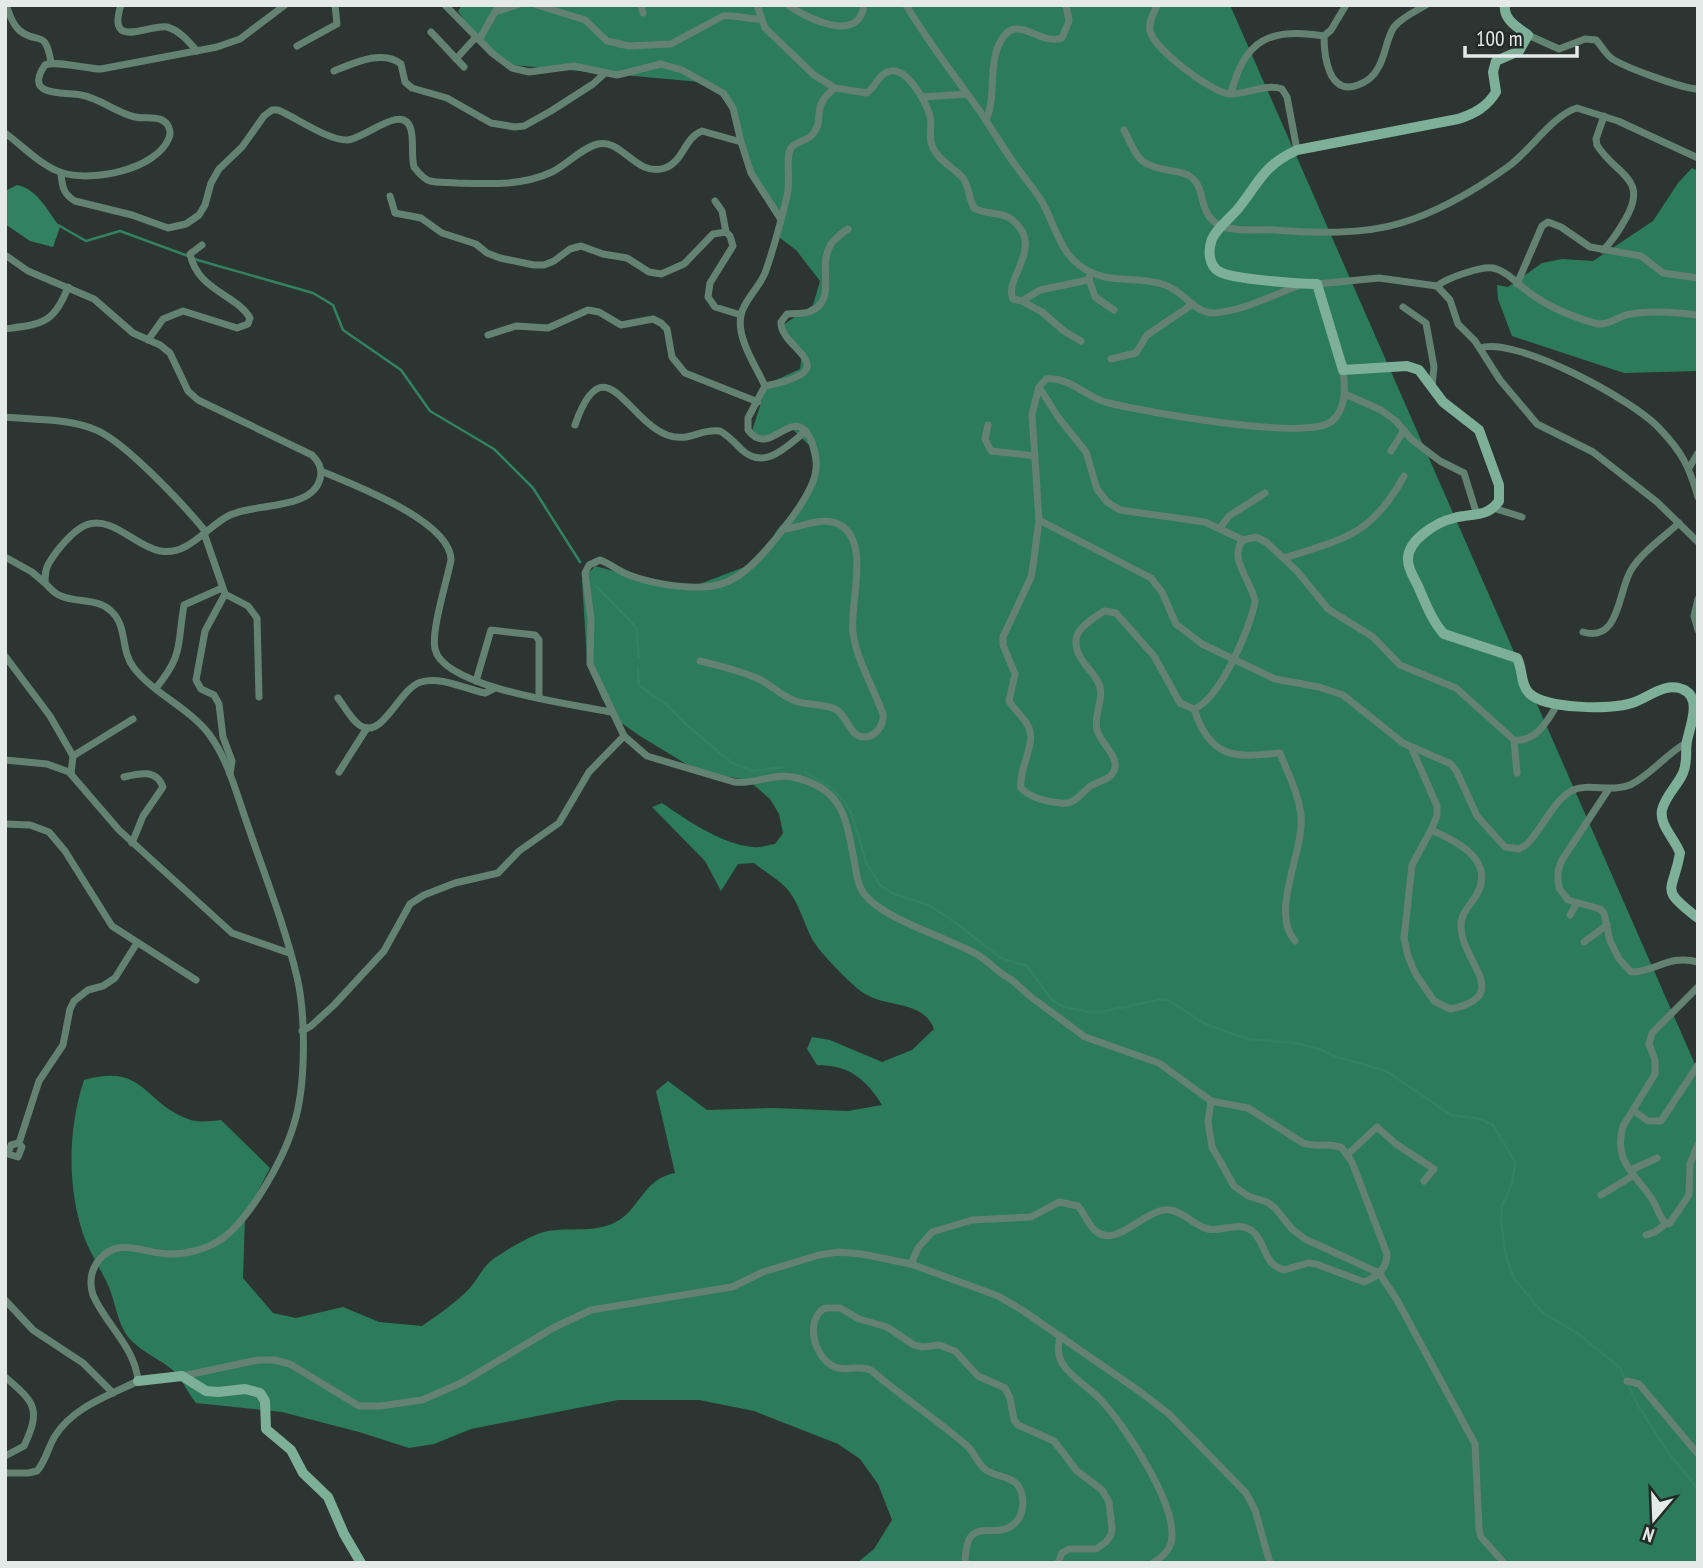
<svg xmlns="http://www.w3.org/2000/svg" width="1703" height="1568" font-family="'PT Sans Narrow',sans-serif">
<rect width="100%" height="100%" fill="#2c3531"/>
<g fill="#2c7b5d">
<path d="M462 5H1230L1698 1071V1563H857L874 1549 892 1520 878 1484 860 1459 838 1444 754 1411 699 1400H618L471 1429 434 1444 409 1448 359 1432 282 1412 196 1403C189 1395 182 1379 175 1372 161 1359 142 1353 128 1337 118 1324 115 1302 109 1287 101 1269 89 1252 83 1234 67 1185 68 1129 84 1080 145 1063 142 1102 188 1119 197 1123 211 1121 221 1120L270 1168 245 1216 243 1278 273 1313 296 1318 343 1307 379 1322 422 1326C438 1315 455 1303 469 1289 477 1280 483 1267 492 1260 504 1251 522 1241 535 1235 561 1224 588 1235 614 1223 640 1211 642 1179 675 1173L656 1091 668 1081 707 1110 774 1108 848 1111 882 1105C866 1079 849 1065 817 1065L807 1049 812 1037 830 1040 882 1062 912 1050 934 1029C923 1000 888 1008 865 994 852 986 820 953 812 939 804 924 799 903 788 890 779 880 765 872 754 863L738 864 721 891 705 861 652 807 662 803C685 819 723 845 753 847 760 848 768 845 775 844L783 833 779 814 770 799 748 780 701 773 640 736 620 722 602 699 587 661 582 580 595 566 684 590 760 561 777 530 812 490 815 471 809 445 790 427 766 439 751 434 767 384 800 369 802 353 780 327 813 305 820 281 796 250 776 235 780 218 746 158 731 102 700 82 512 65 475 37 458 11Z"/>
<path d="M1692 168 1698 171V371L1624 373 1512 336 1498 299 1497 285 1508 287 1542 263 1562 259 1593 261 1653 221 1678 183Z"/>
</g>
<path fill="#338163" d="M17 185C38 189 48 212 60 227L53 247 30 241 5 224V191Z"/>
<g fill="none" stroke-linecap="round" stroke-linejoin="round">
<g stroke="#338163" stroke-width="2.5">
<path d="M58 225 86 241 120 231 188 256"/>
<path d="M194 259 313 293 333 305 343 330 401 370 430 411 494 449 533 488 580 562"/>
<path d="M597 587 636 627 639 657"/>
<path d="M638 669 639 685 667 705 689 727 732 763 753 771 783 767"/>
<path d="M805 772 831 788 845 803 852 815 866 862 880 885 892 893 928 905 949 918 1001 958 1027 966 1052 1000 1062 1006 1088 1012H1101L1162 999 1168 1000 1202 1022 1221 1030 1248 1039 1295 1043 1319 1049 1337 1057 1386 1071 1451 1115 1480 1119 1493 1125 1515 1162 1512 1183 1502 1206 1501 1219 1505 1252 1514 1279 1543 1313 1577 1333 1620 1368 1639 1407 1669 1454 1693 1482 1698 1492"/>
</g>
<g stroke="#648274" stroke-width="7">
<path d="M6 5C9 13 12 24 19 30 38 46 45 27 51 62"/>
<path d="M121 5C106 51 149 24 167 27 179 30 189 42 197 51"/>
<path d="M445 5 492 53 512 68 529 72 574 66 617 75 661 64 682 70 723 93 733 108 741 142 751 173 780 218"/>
<path d="M537 5 585 20 607 41 629 46 671 44 723 16C736 14 747 20 761 19"/>
<path d="M641 5 643 13"/>
<path d="M757 5 765 28 814 75 835 88 867 93C874 88 878 77 885 73 905 61 926 102 930 116 933 128 927 136 933 148 939 161 953 167 963 178 969 186 969 199 974 208 986 215 1000 211 1011 219 1047 246 1003 278 1013 299L1022 301 1040 290 1088 280 1091 274"/>
<path d="M788 5C807 18 859 45 864 5"/>
<path d="M906 5C928 42 954 75 979 110 990 126 1000 143 1011 159 1020 172 1030 184 1039 197 1054 219 1057 248 1079 265 1108 287 1134 274 1165 285 1184 291 1193 313 1214 313 1243 311 1273 295 1300 285"/>
<path d="M1157 5C1154 13 1148 22 1150 31 1154 49 1211 92 1229 94 1246 95 1266 83 1282 89L1287 97 1297 150"/>
<path d="M1346 5 1331 30 1324 36C1324 54 1328 97 1358 85 1366 82 1374 76 1378 68 1386 55 1386 39 1394 27 1402 17 1416 11 1426 5"/>
<path d="M495 12 517 5"/>
<path d="M431 32 464 67"/>
<path d="M1528 35 1559 49 1585 39 1596 40C1601 45 1604 52 1610 57 1620 66 1684 89 1698 89"/>
<path d="M479 40 499 5"/>
<path d="M297 46 337 24 335 5"/>
<path d="M456 59 476 37"/>
<path d="M334 71C354 63 383 49 401 64L405 82 412 88 447 98 491 123 515 127 524 126 551 111 593 84 604 74"/>
<path d="M835 88C809 108 826 118 813 134 808 141 796 141 791 148 785 157 791 183 787 196 781 221 774 248 765 273 759 288 744 300 741 315 736 338 756 366 765 386L748 418V430C770 460 792 403 810 438 815 449 818 463 815 475 809 501 761 561 738 576 727 583 715 587 702 587 680 588 650 583 629 575 618 571 611 564 600 560L589 565 585 573 591 619 590 664 624 736 647 756 734 782C754 785 773 773 793 777 846 789 846 821 855 865 857 876 858 887 865 895 885 920 949 938 978 955 991 963 999 974 1012 980L1031 997 1085 1037 1159 1063 1211 1101 1248 1108 1303 1143C1316 1148 1329 1142 1342 1148L1352 1162 1387 1254C1387 1268 1377 1277 1364 1282L1316 1264 1308 1263 1284 1270C1262 1264 1267 1242 1251 1230 1238 1221 1222 1232 1208 1229 1194 1226 1185 1212 1170 1210 1146 1207 1118 1248 1097 1232 1088 1226 1085 1214 1078 1206L1059 1202 1031 1217 972 1220 932 1232 918 1248 911 1264"/>
<path d="M1231 94C1244 39 1271 27 1324 36"/>
<path d="M923 97 967 94"/>
<path d="M986 120C996 98 989 72 997 49 1013 6 1037 47 1062 38L1069 21 1066 5"/>
<path d="M1124 130C1139 160 1138 165 1172 171 1179 172 1187 173 1192 178 1207 190 1197 215 1221 226 1236 232 1258 229 1274 230 1314 233 1362 235 1401 223 1438 212 1477 189 1509 166 1530 151 1553 115 1577 108L1618 121 1698 158"/>
<path d="M5 133C23 146 42 167 63 173 92 182 156 170 169 138 172 131 168 123 162 120 154 116 144 119 135 117 116 113 100 98 81 95 63 92 23 97 45 65 55 60 87 69 101 69L217 47 240 39 285 5"/>
<path d="M61 173C62 186 63 194 75 201L132 215 168 228 186 224 199 215 205 205 211 183 219 169 242 147 264 116 272 110H278C297 118 327 140 347 140 364 140 404 101 411 130 414 141 411 155 414 167 418 172 423 179 430 181 438 183 448 182 457 183 489 184 522 186 552 172 567 165 581 148 598 144 622 138 636 178 665 168 684 161 684 138 702 131L741 142"/>
<path d="M390 196 395 213 421 218 442 233 476 244 487 253 500 258 534 265H544L554 261 570 249 581 246 603 254 627 258 649 272 661 274 684 264 713 234 726 232 730 236 733 246 710 283 708 297 715 307 741 315"/>
<path d="M715 201 722 211 726 232"/>
<path d="M1603 250C1613 241 1619 230 1626 218 1649 177 1615 175 1597 145L1596 139 1604 116"/>
<path d="M5 255 28 271 94 299 133 333 160 345 170 353 188 391 198 400 312 455C319 462 323 469 320 479 312 510 256 503 230 515 207 526 189 556 160 551 136 547 112 515 86 525 73 530 56 551 49 563 45 569 45 576 45 583 50 588 54 594 61 596 77 603 98 598 111 611 128 626 120 651 134 668 153 693 189 708 209 734 229 761 237 796 248 826 265 876 285 926 297 977 306 1016 306 1086 294 1124 284 1158 246 1229 213 1244 202 1250 185 1254 172 1254 146 1255 119 1235 99 1260 90 1271 89 1282 93 1295 106 1325 135 1347 138 1381 108 1396 73 1407 55 1436 48 1447 46 1461 37 1471L28 1473H5"/>
<path d="M1089 279 1095 297 1114 310"/>
<path d="M1317 284 1379 278 1437 286 1450 300 1458 324 1475 341 1500 380 1537 424 1593 452 1657 502 1698 542"/>
<path d="M1517 284 1542 226 1548 222 1561 227 1590 247 1641 256 1663 273 1698 278"/>
<path d="M1437 286C1447 278 1481 266 1493 268 1508 271 1521 288 1534 296 1553 309 1576 318 1598 324 1610 325 1618 316 1630 314 1652 310 1675 312 1698 315"/>
<path d="M1022 301 1042 312 1064 331 1081 341"/>
<path d="M1403 307 1426 323 1434 367 1432 385"/>
<path d="M5 329C42 324 54 324 68 287"/>
<path d="M488 335 516 326 548 328 588 310 599 312 621 325 653 319 661 323 667 329 672 357 685 373 758 402"/>
<path d="M148 340 163 319 183 311 237 328 248 324 250 318C236 294 198 291 190 254L202 245"/>
<path d="M1480 348C1516 336 1633 400 1659 428 1682 452 1689 466 1698 497"/>
<path d="M1111 359 1136 353 1147 335 1193 304"/>
<path d="M765 386C851 369 779 349 781 322L787 314C794 313 802 314 809 312 838 301 818 270 829 248 832 240 841 234 848 229"/>
<path d="M1039 387 1058 417 1086 452 1097 489 1107 502 1120 510 1205 522 1243 540C1228 559 1251 580 1255 601 1251 627 1220 699 1194 709L1180 703 1154 656 1116 613 1104 611C1094 618 1076 628 1076 641 1075 659 1091 668 1098 682 1106 697 1093 714 1097 730 1100 742 1117 755 1115 767 1113 782 1095 780 1087 789 1078 797 1073 805 1060 803 1048 802 1030 798 1021 788 1018 770 1036 744 1029 728 1025 718 1015 711 1009 701L1015 674 1003 645V637L1031 577 1033 566 1039 520 1032 414 1039 387 1046 379C1068 376 1085 396 1105 402 1140 411 1308 442 1332 421 1347 408 1345 387 1343 370"/>
<path d="M1345 394 1381 410 1396 421 1411 439 1440 461 1464 473 1477 515"/>
<path d="M5 417C34 420 68 418 96 430 124 441 185 506 206 532"/>
<path d="M575 425C604 342 627 420 667 435 690 443 699 428 720 431 729 436 735 443 742 450 765 471 787 446 806 431"/>
<path d="M988 425 985 439 991 451 1035 456"/>
<path d="M1391 451 1404 430"/>
<path d="M1689 468 1698 453"/>
<path d="M321 471C352 484 451 521 451 560 447 581 431 630 435 649 443 688 576 705 611 712"/>
<path d="M1493 508 1522 517"/>
<path d="M1039 520 1151 578 1162 592 1176 624 1202 644 1275 679 1319 687 1343 695 1403 743 1451 764 1457 772 1477 816 1505 847 1519 849 1526 845C1541 831 1554 800 1571 791 1588 782 1611 793 1630 785 1651 775 1666 754 1686 743"/>
<path d="M1220 528 1229 516 1265 493"/>
<path d="M204 533 225 594 248 606 257 618 259 697"/>
<path d="M1243 540 1256 537 1266 542 1297 571 1328 609 1373 637 1400 665 1456 688 1514 740C1536 742 1547 722 1557 705"/>
<path d="M5 557 32 572 45 583"/>
<path d="M1284 558C1344 539 1372 535 1404 476"/>
<path d="M225 594 205 631 196 680 201 689 214 695 219 704 223 737 232 761 230 774"/>
<path d="M1698 599 1694 616 1698 630"/>
<path d="M1583 632C1620 643 1618 591 1631 570 1642 552 1664 537 1679 523"/>
<path d="M5 656 50 716 73 756 71 774"/>
<path d="M700 661C720 666 742 671 761 680 772 686 781 695 793 700 806 706 822 703 835 709 848 715 849 738 865 737 877 736 884 724 883 714 874 689 856 658 853 633 849 602 873 538 836 523 821 517 799 528 783 529"/>
<path d="M476 681 491 630 535 635 539 640V698"/>
<path d="M156 688C184 654 177 645 184 605L222 588"/>
<path d="M338 698C345 707 353 723 363 727 384 736 400 688 421 682 441 676 465 689 485 693L495 688"/>
<path d="M1194 709C1210 759 1235 758 1280 753 1288 774 1298 792 1301 815 1305 850 1269 912 1295 941"/>
<path d="M1514 740 1517 773"/>
<path d="M1412 749 1437 806V816L1431 830"/>
<path d="M73 756 133 719"/>
<path d="M5 760 47 764 69 772 119 830 232 933 289 953"/>
<path d="M339 772 367 728"/>
<path d="M124 777C140 773 156 769 163 787L143 816 132 843"/>
<path d="M1608 790 1562 860 1558 871V881L1559 888 1568 900 1600 909 1604 913 1610 941 1619 959 1631 972C1656 972 1668 954 1698 962"/>
<path d="M5 824 30 825 49 832 65 851 112 926 196 980"/>
<path d="M1431 830C1457 841 1495 860 1477 894 1471 905 1460 913 1461 927 1462 963 1514 996 1450 1009L1434 1001 1415 973 1408 956 1404 938 1412 865Z"/>
<path d="M1570 915 1577 903"/>
<path d="M1584 942 1607 925"/>
<path d="M1698 987 1652 1033 1649 1044 1655 1060V1074L1623 1126C1613 1162 1634 1172 1652 1199 1657 1207 1659 1216 1665 1223L1669 1224 1672 1220 1689 1195 1690 1164 1698 1144"/>
<path d="M302 1031 311 1026 334 1005 384 951 410 904 424 895 455 883 498 873 519 851 559 823 589 772 624 736"/>
<path d="M1211 1101 1208 1122 1212 1147 1234 1186 1248 1196 1267 1202 1275 1208 1292 1229 1305 1239 1379 1273 1397 1300 1475 1444 1479 1529 1481 1537 1504 1563"/>
<path d="M1634 1111 1648 1121H1661L1698 1065"/>
<path d="M19 1143 11 1145 8 1154 18 1157 22 1147 19 1143 39 1081 63 1045 70 1009 74 1001 88 990 103 986 115 978 137 943"/>
<path d="M1348 1154 1377 1127 1396 1144 1434 1169 1424 1181"/>
<path d="M1631 1170 1657 1158"/>
<path d="M1601 1195 1634 1175"/>
<path d="M1646 1235 1655 1232 1667 1223"/>
<path d="M5 1300 33 1330 83 1363 113 1393"/>
<path d="M1060 1336C1058 1346 1057 1354 1062 1363 1071 1378 1089 1387 1101 1400 1125 1426 1180 1508 1171 1543 1168 1553 1161 1557 1153 1563"/>
<path d="M182 1376 258 1360H274L290 1364 359 1406H380L422 1400 461 1383 553 1328 591 1310 732 1287 763 1272 819 1255 838 1252 862 1254 911 1264 998 1296 1022 1310 1139 1391 1169 1414 1246 1493 1255 1510 1270 1563"/>
<path d="M5 1377C34 1402 42 1408 24 1446L5 1456"/>
<path d="M1627 1381 1639 1384 1698 1454"/>
<path d="M965 1563C966 1510 995 1543 1015 1523 1024 1515 1025 1498 1019 1487 1013 1476 996 1477 986 1470 977 1464 975 1452 966 1445 936 1419 902 1397 872 1371 860 1364 847 1372 835 1367 814 1358 804 1320 825 1308H840L859 1319 887 1327 914 1345 922 1347 939 1345 955 1351 978 1376 1005 1388 1010 1398 1014 1420 1018 1425 1054 1441 1077 1471 1102 1490 1109 1502 1112 1529 1111 1535 1106 1542 1096 1549H1069L1062 1553 1058 1563"/>
</g>
<g stroke="#7eaf98" stroke-width="10">
<path d="M1505 5C1503 19 1517 27 1528 35L1519 51 1496 61 1493 72 1496 92C1487 107 1474 114 1458 119L1297 150C1261 167 1260 182 1237 210 1229 219 1217 228 1212 239 1208 250 1208 266 1220 272 1232 279 1299 284 1317 284L1343 370 1407 366 1419 370 1443 402 1479 430 1499 485V501C1487 518 1472 513 1454 518 1437 522 1407 540 1408 560 1408 569 1414 578 1418 586 1425 602 1432 621 1444 634L1517 658C1523 669 1520 684 1529 693 1544 709 1612 710 1632 703 1648 698 1665 682 1682 689 1703 697 1690 726 1687 741 1685 752 1688 762 1683 773 1678 785 1665 796 1662 810 1659 825 1675 839 1680 853 1673 894 1658 887 1698 918"/>
<path d="M138 1381 182 1376 206 1391 218 1392 245 1389 260 1393 265 1401 266 1429 291 1450 303 1473 328 1497 344 1534 361 1563"/>
</g>
</g>
<rect width="1703" height="1568" fill="none" stroke="#e4eae7" stroke-width="14"/>
<g transform="translate(1654 1519) rotate(199)" stroke="#222b27" stroke-width="5" paint-order="stroke">
<path d="M0-5L12 26L0 18L-12 26Z" fill="#e4eae7"/>
<text y="-10" font-size="19" font-weight="bold" text-anchor="middle" fill="#e4eae7">N</text>
</g>
<path d="M1465 46v10h112v-10" fill="none" stroke="#e4eae7" stroke-width="3.5"/>
<text x="1476" y="46" font-size="21" fill="#e4eae7" stroke="#222b27" stroke-width="5" paint-order="stroke">100 m</text>
</svg>
